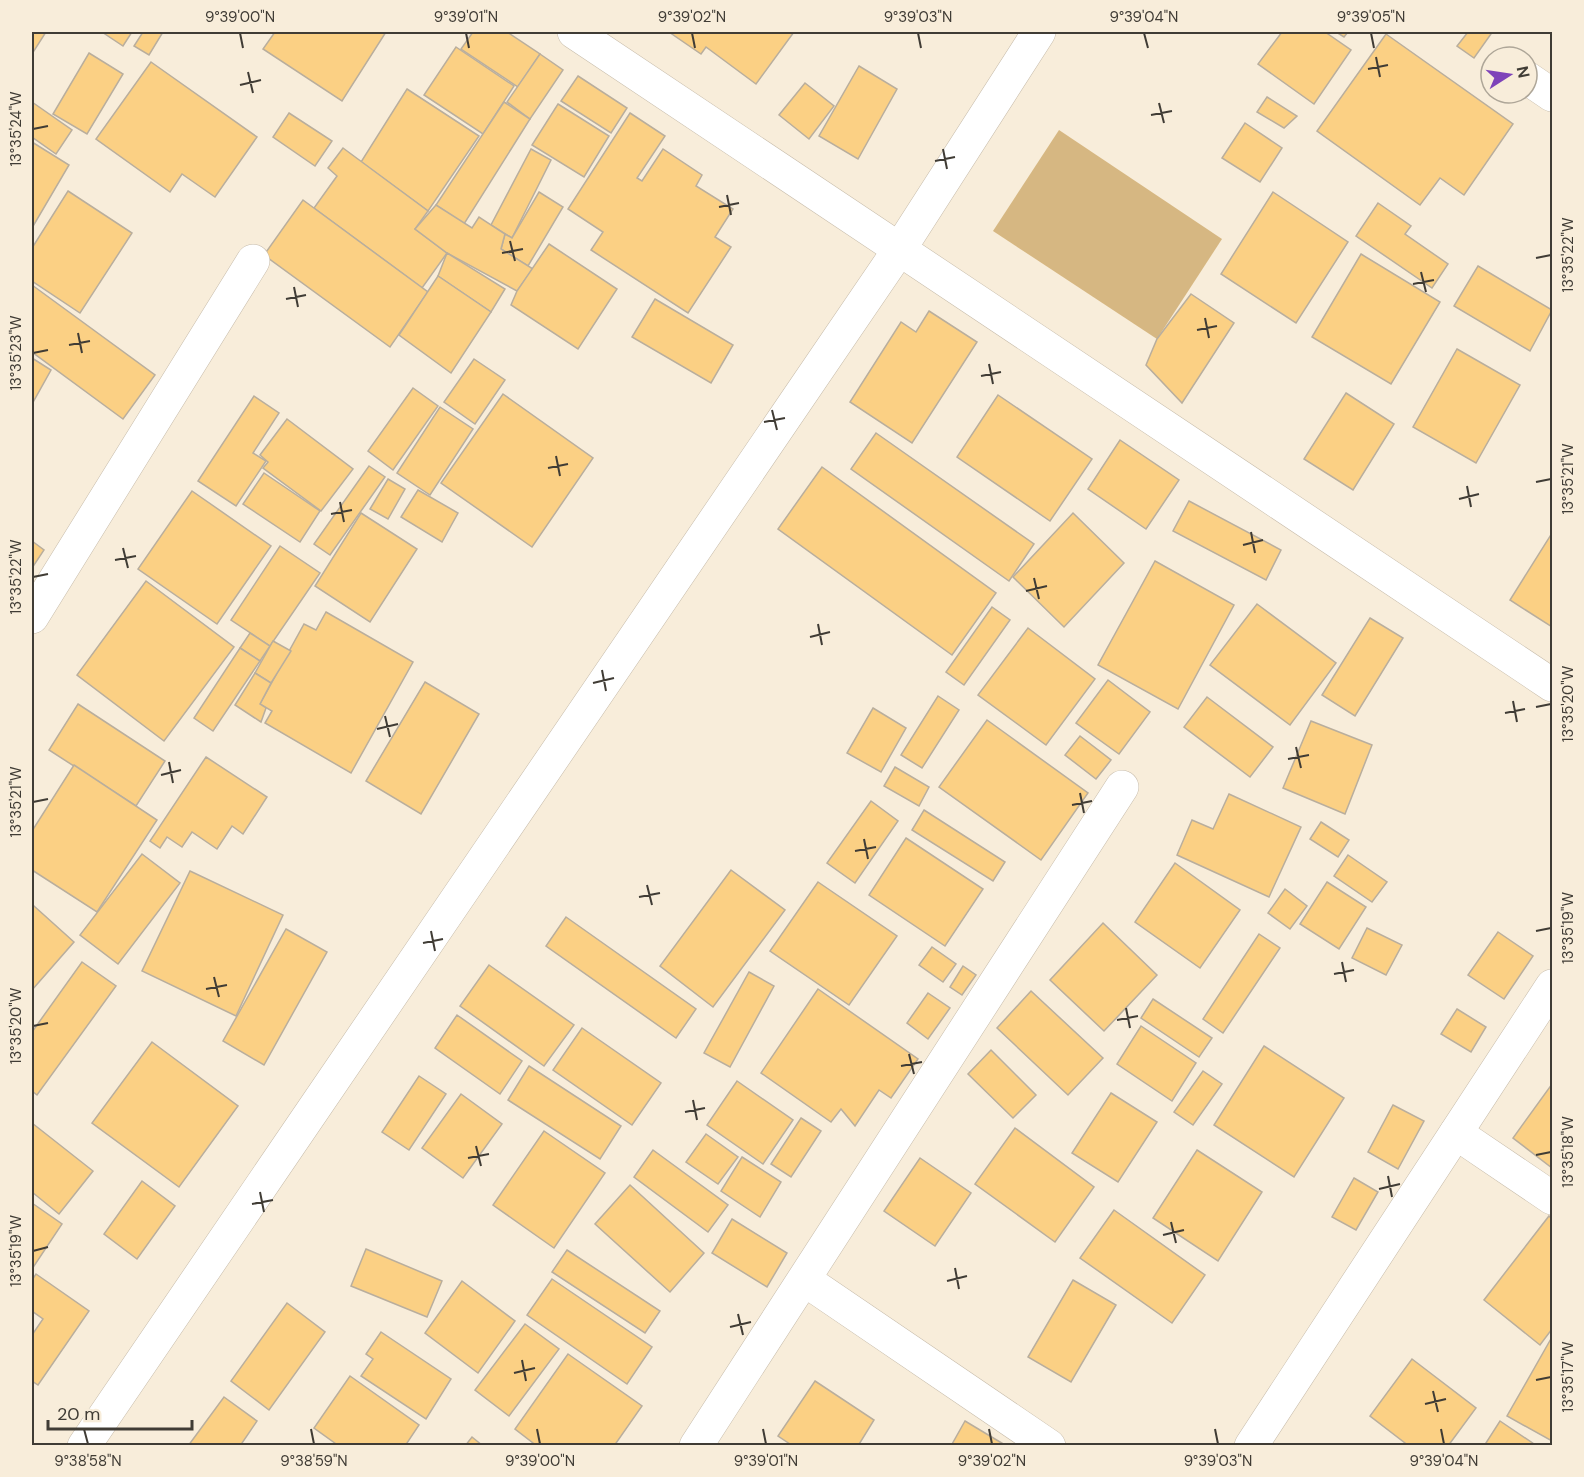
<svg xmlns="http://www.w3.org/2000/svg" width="1584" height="1477" font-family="'DM Sans',sans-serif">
<rect width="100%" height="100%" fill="#f8edda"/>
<path fill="#d6b782" d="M1059 130 1222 239 1157 339 993 231Z"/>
<g fill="#fbd084" stroke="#b9ae9d" stroke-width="1.5">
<path d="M32 32H46L32 54Z"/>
<path d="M102 32H132L123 46Z"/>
<path d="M143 32H163L149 55 134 46Z"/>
<path d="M275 32H386L342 101 263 49Z"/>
<path d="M473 32H507L540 54 518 87 461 49Z"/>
<path d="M669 32H794L756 84 706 47 701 54Z"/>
<path d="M1282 32H1325L1351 50 1314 104 1258 64Z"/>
<path d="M1336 32H1348L1344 37Z"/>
<path d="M1468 32H1488L1491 34 1474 58 1457 46Z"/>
<path d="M1386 34 1513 124 1464 195 1440 178 1420 205 1317 131Z"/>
<path d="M456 47 514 86 483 134 424 95Z"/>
<path d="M89 53 123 74 87 134 53 114Z"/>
<path d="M540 54 563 70 530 119 507 102Z"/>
<path d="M151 62 257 137 215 197 182 174 170 192 96 139Z"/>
<path d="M859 66 897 89 858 159 819 136Z"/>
<path d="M578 76 627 108 611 133 561 101Z"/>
<path d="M805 83 834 106 809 139 779 115Z"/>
<path d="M407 89 479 136 428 211 361 162Z"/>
<path d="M1267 97 1297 116 1284 128 1257 112Z"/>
<path d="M32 102 72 130 56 154 32 137Z"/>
<path d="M504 102 530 119 464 224 436 205Z"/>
<path d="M558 104 609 136 584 177 532 145Z"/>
<path d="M289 113 332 141 315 166 273 137Z"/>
<path d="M630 113 665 136 637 178 642 181 663 149 702 175 696 186 733 209 715 237 731 247 688 313 591 250 603 232 568 209Z"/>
<path d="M1245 123 1282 148 1260 182 1222 158Z"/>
<path d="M32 142 69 165 32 228Z"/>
<path d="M343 148 428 211 415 229 447 253 422 288 314 208 337 176 328 168Z"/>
<path d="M531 149 551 160 512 238 491 225Z"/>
<path d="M68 191 132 233 80 313 32 281V248Z"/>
<path d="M539 192 563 207 528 266 501 249 505 234 512 238Z"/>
<path d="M1273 192 1348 242 1296 323 1221 274Z"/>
<path d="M303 200 428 292 390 347 264 255Z"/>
<path d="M1378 203 1411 226 1405 234 1448 264 1432 288 1356 236Z"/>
<path d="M436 205 472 228 479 217 505 234 501 249 533 269 517 291 447 253 415 229Z"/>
<path d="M549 244 617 289 578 349 511 305 517 291Z"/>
<path d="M447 253 505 289 491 312 438 276Z"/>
<path d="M1361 254 1440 302 1391 384 1312 337Z"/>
<path d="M1478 266 1552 310 1530 351 1454 306Z"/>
<path d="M438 276 491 312 451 373 399 335Z"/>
<path d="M32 285 155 375 123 419 32 352Z"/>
<path d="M1191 294 1234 323 1182 403 1146 365 1157 339Z"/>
<path d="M655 299 733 345 711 383 632 337Z"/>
<path d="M929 311 977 342 912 443 850 402 901 322 916 332Z"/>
<path d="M1457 349 1520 385 1476 463 1413 427Z"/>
<path d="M32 358 51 370 32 404Z"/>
<path d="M474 359 505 380 475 424 444 402Z"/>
<path d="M413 388 438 406 393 470 368 451Z"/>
<path d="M1346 393 1394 424 1353 490 1304 459Z"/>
<path d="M503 394 593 458 532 547 441 483Z"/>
<path d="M998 395 1092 459 1050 521 957 457Z"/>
<path d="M254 396 279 413 253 453 266 461 236 506 198 481Z"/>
<path d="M440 407 473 429 430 495 397 473Z"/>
<path d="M287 419 353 469 321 511 263 468 268 462 260 455Z"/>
<path d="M876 433 1034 544 1009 581 851 469Z"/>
<path d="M1120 440 1179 480 1146 529 1088 489Z"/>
<path d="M369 466 385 477 330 555 314 544Z"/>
<path d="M822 467 996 593 952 655 778 529Z"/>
<path d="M264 473 320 511 300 542 243 504Z"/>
<path d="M388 479 405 489 388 519 370 509Z"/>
<path d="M418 490 458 513 442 542 401 517Z"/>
<path d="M192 491 271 546 217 624 138 569Z"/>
<path d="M1189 501 1281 550 1266 580 1173 531Z"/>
<path d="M361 513 417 549 370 622 315 586Z"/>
<path d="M1073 513 1124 563 1064 627 1013 577Z"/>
<path d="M1552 533V627L1510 600Z"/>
<path d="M32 541 44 550 32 568Z"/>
<path d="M280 546 320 573 270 646 231 620Z"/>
<path d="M1155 561 1234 605 1178 709 1098 665Z"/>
<path d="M146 581 234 647 164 741 77 675Z"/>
<path d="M1257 604 1336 663 1290 725 1210 665Z"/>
<path d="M992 607 1010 620 964 685 946 672Z"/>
<path d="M326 612 413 662 351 773 265 723 272 711 260 704 304 624 316 630Z"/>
<path d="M1370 618 1403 638 1355 716 1322 695Z"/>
<path d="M1028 628 1095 679 1046 745 978 695Z"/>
<path d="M250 633 270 646 260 661 240 648Z"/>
<path d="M273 641 291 651 271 683 255 673Z"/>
<path d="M240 648 260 661 213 731 194 718Z"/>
<path d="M255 673 271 683 260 704 266 708 261 722 235 705Z"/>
<path d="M1108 680 1150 712 1119 754 1076 723Z"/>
<path d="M425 682 479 714 421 814 366 781Z"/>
<path d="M938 696 959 710 922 768 901 755Z"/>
<path d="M1207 697 1273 747 1250 777 1184 727Z"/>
<path d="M78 704 165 761 136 806 49 750Z"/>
<path d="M873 708 906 728 881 772 847 753Z"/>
<path d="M987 720 1088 793 1041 860 939 787Z"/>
<path d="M1311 721 1372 745 1345 814 1283 788Z"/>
<path d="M1080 736 1111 760 1096 779 1065 755Z"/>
<path d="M206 757 267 797 243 834 232 826 217 849 192 832 182 847 167 837 160 848 150 841Z"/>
<path d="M74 765 157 820 97 912 32 870V831Z"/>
<path d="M895 767 929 787 919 806 884 786Z"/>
<path d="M1229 794 1301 827 1269 897 1177 855 1192 820 1213 829Z"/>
<path d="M871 801 898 821 855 883 827 863Z"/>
<path d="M924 810 1005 862 993 881 912 830Z"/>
<path d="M1321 822 1349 840 1338 857 1310 839Z"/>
<path d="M906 838 983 889 945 946 869 895Z"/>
<path d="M142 854 180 883 118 964 80 935Z"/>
<path d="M1348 855 1387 882 1372 902 1334 876Z"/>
<path d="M1175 863 1240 910 1200 968 1135 922Z"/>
<path d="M731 870 785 910 713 1007 660 966Z"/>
<path d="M190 871 283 915 236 1016 142 971Z"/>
<path d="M818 882 897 936 849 1005 770 951Z"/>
<path d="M1327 882 1366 907 1339 949 1300 924Z"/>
<path d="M1285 889 1307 906 1290 929 1268 913Z"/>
<path d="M34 906 74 942 32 990V909Z"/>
<path d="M566 917 696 1009 676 1038 546 946Z"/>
<path d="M1103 923 1157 975 1104 1031 1050 980Z"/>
<path d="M1367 928 1402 945 1386 975 1352 958Z"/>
<path d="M286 929 327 952 264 1065 223 1041Z"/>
<path d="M1498 932 1533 956 1504 999 1468 975Z"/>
<path d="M1259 934 1280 948 1223 1033 1203 1019Z"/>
<path d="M932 947 956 964 943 982 919 965Z"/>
<path d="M82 962 116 986 37 1095 32 1091V1032Z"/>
<path d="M489 965 574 1025 544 1066 460 1006Z"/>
<path d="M963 966 976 975 962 995 950 987Z"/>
<path d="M749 972 774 986 730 1067 704 1053Z"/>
<path d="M818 989 918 1059 891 1098 879 1090 855 1126 841 1109 831 1122 761 1073Z"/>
<path d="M1031 991 1103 1058 1068 1095 997 1028Z"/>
<path d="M928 993 950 1008 928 1039 907 1023Z"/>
<path d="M1153 999 1212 1038 1199 1057 1141 1018Z"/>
<path d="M1457 1009 1486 1027 1471 1052 1441 1034Z"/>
<path d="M457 1015 522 1061 500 1094 435 1048Z"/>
<path d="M1141 1026 1196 1063 1172 1101 1117 1064Z"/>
<path d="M582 1028 661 1083 632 1125 553 1070Z"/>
<path d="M152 1042 238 1106 179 1187 92 1123Z"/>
<path d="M1264 1046 1344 1098 1294 1177 1214 1125Z"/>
<path d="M991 1050 1036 1095 1013 1118 968 1074Z"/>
<path d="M529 1066 621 1126 600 1159 508 1100Z"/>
<path d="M1203 1071 1222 1084 1193 1125 1174 1112Z"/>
<path d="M419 1076 446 1094 409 1150 382 1132Z"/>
<path d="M737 1081 793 1120 763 1164 707 1125Z"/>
<path d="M1552 1084V1168L1513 1138Z"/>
<path d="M1111 1093 1157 1122 1118 1182 1072 1153Z"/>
<path d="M461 1094 502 1124 463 1178 422 1148Z"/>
<path d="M1393 1105 1424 1121 1398 1169 1368 1152Z"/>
<path d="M801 1118 821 1131 791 1177 771 1164Z"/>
<path d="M32 1123 93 1171 59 1214 32 1192Z"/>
<path d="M1015 1128 1094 1187 1055 1242 975 1184Z"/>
<path d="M544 1131 605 1173 554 1248 493 1205Z"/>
<path d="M706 1134 738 1157 718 1184 686 1162Z"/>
<path d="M653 1150 728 1205 708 1232 634 1177Z"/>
<path d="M1197 1150 1262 1192 1218 1261 1153 1218Z"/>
<path d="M742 1157 781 1182 760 1217 721 1191Z"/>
<path d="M920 1158 971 1193 935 1246 884 1211Z"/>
<path d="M1354 1178 1378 1192 1356 1230 1332 1217Z"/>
<path d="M142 1181 175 1206 137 1259 104 1234Z"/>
<path d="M630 1185 704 1253 670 1292 595 1224Z"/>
<path d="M32 1203 62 1224 32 1269Z"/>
<path d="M1114 1210 1205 1275 1172 1323 1080 1258Z"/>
<path d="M1549 1216 1552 1219V1329L1540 1345 1484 1300Z"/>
<path d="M732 1219 787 1253 767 1287 712 1253Z"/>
<path d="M366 1249 442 1281 427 1317 351 1286Z"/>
<path d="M567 1250 660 1311 645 1333 552 1272Z"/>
<path d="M36 1274 89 1311 38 1385 32 1381V1335L43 1319 32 1311V1280Z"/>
<path d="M552 1279 652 1347 627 1384 527 1315Z"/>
<path d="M1073 1280 1116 1305 1071 1382 1028 1357Z"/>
<path d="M462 1281 515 1321 478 1373 425 1333Z"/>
<path d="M287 1303 325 1332 269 1410 231 1381Z"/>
<path d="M525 1324 559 1349 509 1416 475 1390Z"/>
<path d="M381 1332 451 1379 426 1419 361 1376 373 1359 366 1354Z"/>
<path d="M1552 1337V1441L1507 1416Z"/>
<path d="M568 1354 642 1406 614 1446H537L515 1429Z"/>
<path d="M1412 1359 1476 1408 1448 1446H1409L1370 1416Z"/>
<path d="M350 1376 419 1425 405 1446H339L314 1428Z"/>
<path d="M815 1381 874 1420 858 1446H793L778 1436Z"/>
<path d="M224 1397 257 1421 240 1446H188Z"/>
<path d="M965 1421 1005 1445 1004 1446H951Z"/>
<path d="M1500 1421 1537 1446H1484Z"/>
<path d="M472 1437 483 1446H465Z"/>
</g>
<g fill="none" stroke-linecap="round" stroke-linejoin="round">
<defs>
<g id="minor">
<path d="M574 32 1552 685"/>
<path d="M1527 78 1552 95"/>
<path d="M32 617 253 261"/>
<path d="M1456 1133 1552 1198"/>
<path d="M805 1280 1049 1446"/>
<path d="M84 1446 899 250 1039 32"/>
<path d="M696 1446 1122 787"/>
<path d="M1251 1446 1552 986"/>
</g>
</defs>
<use href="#minor" stroke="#c7bcab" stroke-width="34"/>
<use href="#minor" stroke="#fff" stroke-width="33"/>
</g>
<path fill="none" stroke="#403c35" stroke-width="2" d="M240 33 243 48M466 33 469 48M692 33 695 48M918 33 921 48M1144 33 1148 48M1371 33 1374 48M1376 57 1380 77M1368 69 1388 65M248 72 253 93M240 85 261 80M1159 103 1164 123M1151 115 1172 111M33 129 48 126M943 149 947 169M935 161 955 157M727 195 731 215M719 207 739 203M510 241 515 261M502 253 523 249M1536 258 1551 255M1421 272 1426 292M1413 284 1434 280M294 287 298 307M286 299 306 295M1205 318 1209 338M1197 330 1217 326M78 333 82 353M69 345 90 341M33 353 48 350M989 364 993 384M981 376 1001 372M772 410 777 430M764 422 785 418M556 456 560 476M548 468 568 464M1536 482 1551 479M1467 486 1471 507M1459 499 1479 494M340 502 344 522M331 514 352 510M1251 532 1255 553M1243 545 1263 540M123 548 128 568M115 560 136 556M33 577 48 574M1034 578 1039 599M1026 591 1047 586M818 624 822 645M810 637 830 632M602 670 606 691M593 683 614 678M1513 701 1517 722M1536 707 1551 704M1505 713 1525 709M385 716 390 737M377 729 398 724M1296 747 1301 768M1288 759 1309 755M169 762 173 783M161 775 181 770M1080 793 1084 813M33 802 48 799M1072 805 1092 801M864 839 868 859M855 851 876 847M647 885 652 905M639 897 660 893M431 931 435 951M1536 931 1551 928M423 943 443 939M1342 962 1346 982M1334 974 1354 970M214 977 219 997M206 989 227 985M1126 1008 1130 1028M1117 1020 1138 1016M33 1026 48 1023M909 1054 914 1074M901 1066 922 1062M693 1100 697 1120M685 1112 705 1108M476 1146 481 1166M1536 1155 1551 1152M468 1158 489 1154M1388 1176 1392 1197M1379 1189 1400 1184M260 1192 264 1212M252 1204 273 1200M1171 1222 1176 1243M1163 1235 1184 1230M33 1251 48 1247M955 1268 959 1289M947 1281 967 1276M738 1314 743 1335M730 1327 751 1322M522 1360 526 1381M514 1373 535 1368M1536 1380 1551 1377M1433 1391 1438 1412M1425 1404 1446 1399M84 1429 88 1444M311 1429 314 1444M537 1429 540 1444M763 1429 766 1444M989 1429 992 1444M1215 1429 1218 1444M1441 1429 1444 1444"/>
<rect width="1584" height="1477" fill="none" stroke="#f8edda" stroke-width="66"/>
<g transform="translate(1509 75) rotate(78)"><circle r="28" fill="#f8edda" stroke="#aea698" stroke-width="1.5"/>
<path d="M0-4.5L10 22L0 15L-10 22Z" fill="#7e43b9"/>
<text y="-9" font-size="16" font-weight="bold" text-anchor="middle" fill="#403c35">N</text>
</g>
<path d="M48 1420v9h144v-9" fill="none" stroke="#403c35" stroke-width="3"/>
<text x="57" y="1420" font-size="18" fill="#403c35" stroke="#f8edda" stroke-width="4.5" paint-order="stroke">20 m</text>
<rect x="33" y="33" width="1518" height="1411" fill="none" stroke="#403c35" stroke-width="2"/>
<g font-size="15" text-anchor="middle" fill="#403c35">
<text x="240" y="22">9°39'00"N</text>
<text x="466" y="22">9°39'01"N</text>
<text x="692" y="22">9°39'02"N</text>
<text x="918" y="22">9°39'03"N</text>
<text x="1144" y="22">9°39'04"N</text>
<text x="1371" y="22">9°39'05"N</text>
<text transform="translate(16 129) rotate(-90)" y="5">13°35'24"W</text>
<text transform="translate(1568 255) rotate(-90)" y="5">13°35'22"W</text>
<text transform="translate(16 353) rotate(-90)" y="5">13°35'23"W</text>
<text transform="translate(1568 479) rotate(-90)" y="5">13°35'21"W</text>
<text transform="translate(16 577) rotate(-90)" y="5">13°35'22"W</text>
<text transform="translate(1568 704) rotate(-90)" y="5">13°35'20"W</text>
<text transform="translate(16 802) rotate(-90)" y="5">13°35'21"W</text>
<text transform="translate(1568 928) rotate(-90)" y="5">13°35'19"W</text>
<text transform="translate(16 1026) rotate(-90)" y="5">13°35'20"W</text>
<text transform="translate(1568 1152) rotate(-90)" y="5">13°35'18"W</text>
<text transform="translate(16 1251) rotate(-90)" y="5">13°35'19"W</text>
<text transform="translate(1568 1377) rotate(-90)" y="5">13°35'17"W</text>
<text x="88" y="1466">9°38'58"N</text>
<text x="314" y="1466">9°38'59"N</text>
<text x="540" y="1466">9°39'00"N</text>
<text x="766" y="1466">9°39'01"N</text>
<text x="992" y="1466">9°39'02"N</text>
<text x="1218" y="1466">9°39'03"N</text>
<text x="1444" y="1466">9°39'04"N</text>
</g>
</svg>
